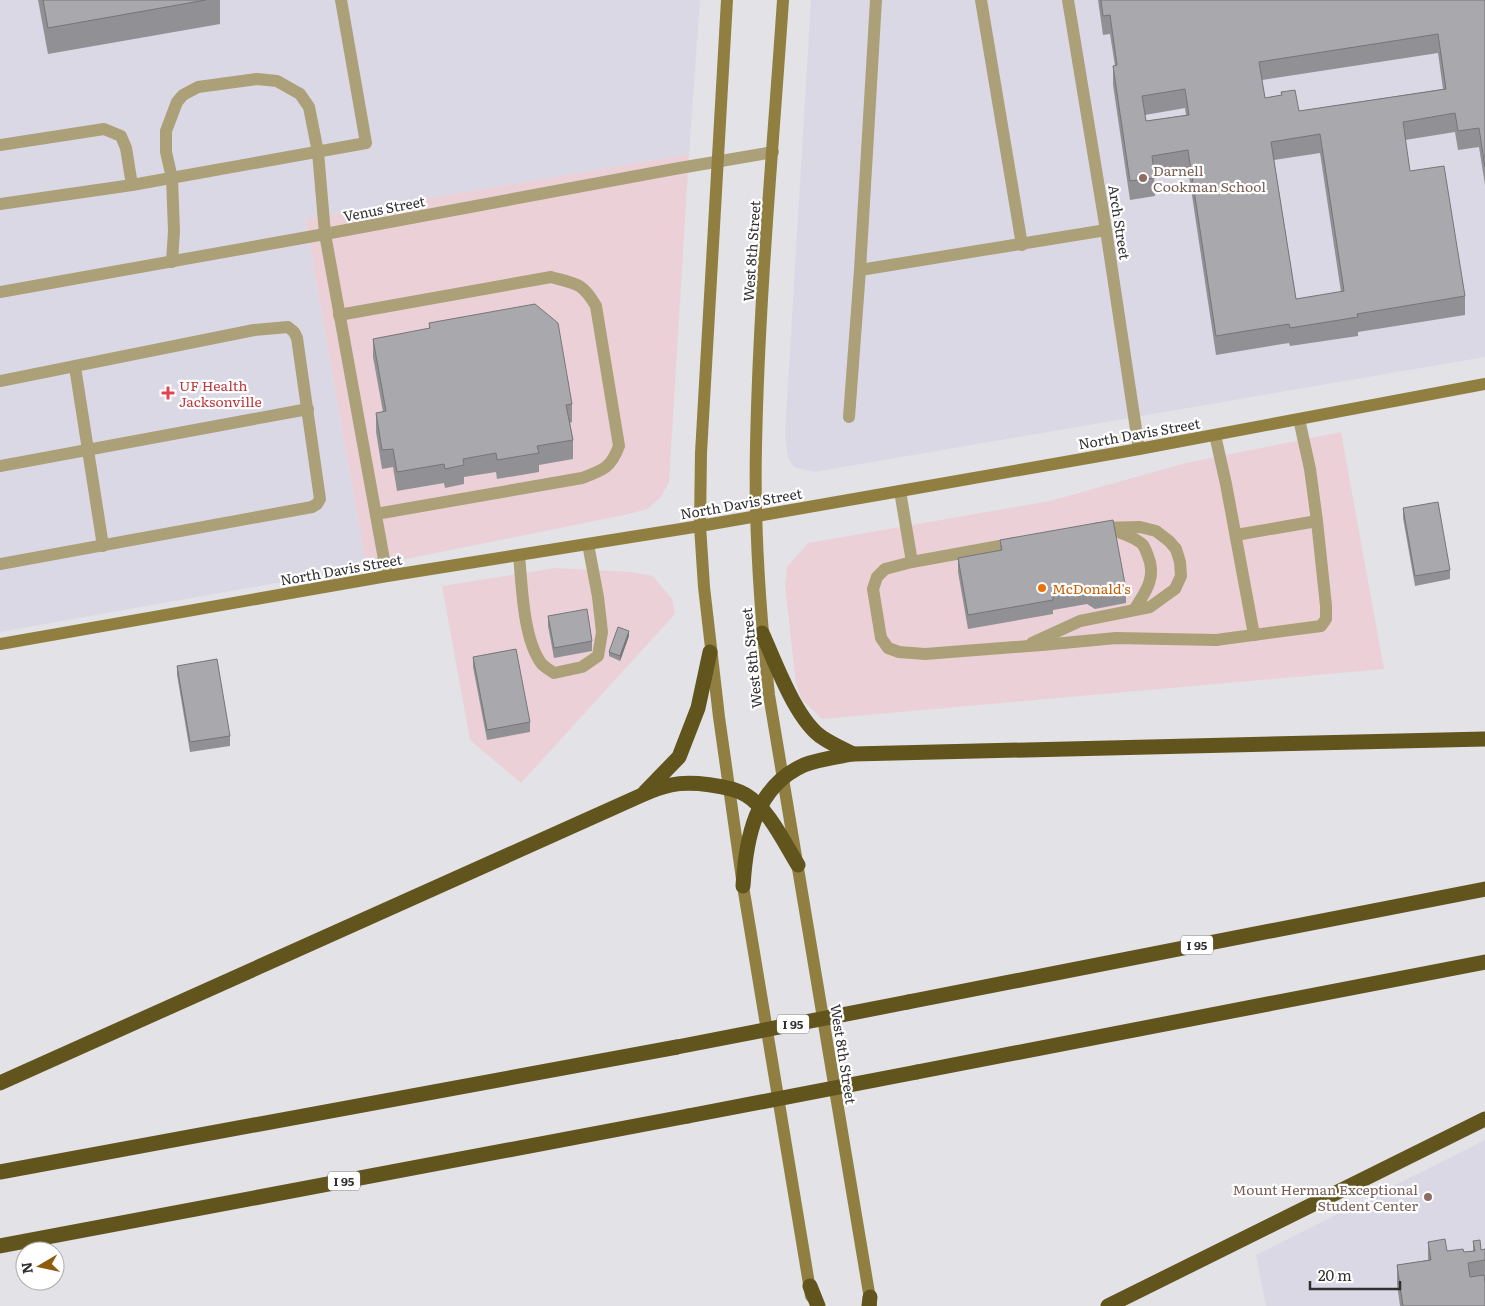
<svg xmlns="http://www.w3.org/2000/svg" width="1485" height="1306" font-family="Literata,serif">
<rect width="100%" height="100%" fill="#e2e2e7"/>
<g fill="#ebd1d7">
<path d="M689 154 669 482 661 497 647 509 629 514 366 567 305 219Z"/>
<path d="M1341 432 1384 669 822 719 802 700 796 684 785 585 787 567 808 543 1050 501 1186 463Z"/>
<path d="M556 568 631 572 653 576 672 599 675 614 521 783 470 740 442 586Z"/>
</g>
<g fill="#dbd8e5">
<path d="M0 0H700L689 154 305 219 366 567 0 632Z"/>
<path d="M811 0H1485V357L814 472 794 467 788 458 785 434Z"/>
<path d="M1485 1140V1306H1266L1256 1255Z"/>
</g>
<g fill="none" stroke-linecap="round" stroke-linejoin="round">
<g stroke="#aba078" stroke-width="12">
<path d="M981 0 1022 245"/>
<path d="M0 145 104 129 121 136 126 148 132 185 0 204"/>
<path d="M132 185 366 143 341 0"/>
<path d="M172 262 174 231 172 178 166 152V131L177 102 183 95 198 87 257 79 277 81 300 94 309 107 318 152 325 234 387 576"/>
<path d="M860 270 1106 230"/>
<path d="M339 315 551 277C576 284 582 282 596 306L619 446C611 468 603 470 582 478L376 514"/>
<path d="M75 367 103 546"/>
<path d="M0 381 254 330 288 327 294 332 297 338 320 499 317 504 312 507 0 564"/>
<path d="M849 417 860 270 876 0"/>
<path d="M1215 435 1226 484 1254 635"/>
<path d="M0 466 308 409"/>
<path d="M900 491 912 562 885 569 877 577 873 589 881 638 888 648 899 652 925 654 1042 645 1116 638 1216 640 1321 626 1326 619V606L1317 521"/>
<path d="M1111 529C1121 534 1136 537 1143 545 1145 548 1147 553 1148 556 1157 578 1145 593 1134 610"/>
<path d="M1236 535 1317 521 1310 469 1299 419"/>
<path d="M519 555C522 586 523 638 541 663 544 667 550 670 554 673L582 667 598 656 602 632 598 597 588 544"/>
<path d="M912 562 1016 543"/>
<path d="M1032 643 1080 621 1150 607 1175 589 1181 576 1180 562 1176 549 1169 541 1156 531 1140 527 1098 528"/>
</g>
<g stroke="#aba078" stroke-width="12">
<path d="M1068 0 1106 230 1139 449"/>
<path d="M0 292 325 234 674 169 773 152"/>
</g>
<g stroke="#907f40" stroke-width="12">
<path d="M727 0 701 453 700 526 704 587 719 717 743 886 811 1296"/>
<path d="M783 0C773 148 759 297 756 446 754 529 760 612 769 695L871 1305"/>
<path d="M0 644 387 576 700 526 900 491 1139 449 1485 384"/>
</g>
<g stroke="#62541d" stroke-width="15">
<path d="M762 633C775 661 796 721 823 738 832 744 843 749 853 754"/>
<path d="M645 792 679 757 698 708 710 652"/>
<path d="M743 886C746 838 755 787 804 765 820 759 837 757 853 754L1485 739"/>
<path d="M908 1002 1485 889"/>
<path d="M917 1072 1485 962"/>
<path d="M0 1083 642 795C651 791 661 787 671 785 690 781 729 785 746 795 768 808 785 844 798 865"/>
<path d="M0 1172 677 1047"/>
<path d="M0 1246 688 1116"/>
<path d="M810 1286 818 1306"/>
<path d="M869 1306 870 1297"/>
<path d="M1108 1306 1485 1119"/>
</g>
<g stroke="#62541d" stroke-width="15">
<path d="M677 1047 908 1002"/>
<path d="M688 1116 917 1072"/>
</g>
</g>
<g fill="#909095" fill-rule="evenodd">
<path d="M38 0H220V24L48 54Z"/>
<path d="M1098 0H1485V185L1479 147 1458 150 1455 132 1405 140 1410 171 1465 296V315L1358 332V336L1290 346 1289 343 1216 355 1188 169 1154 174 1155 196 1130 200 1113 85V66H1115L1110 34 1103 35ZM1438 53 1443 89 1299 111 1281 92V95L1265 98 1262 80ZM1185 108 1186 115 1146 121 1145 115ZM1320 153 1341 292 1296 299 1274 160Z"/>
<path d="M429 323 572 404V422L570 423 573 440V459L539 465V472L497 479 496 472 464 477V484L445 488 444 483 397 491 393 467 382 469 376 432V413L383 412 373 357V339L429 329Z"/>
<path d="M1403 508 1450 570V579L1415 586 1403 518Z"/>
<path d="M1000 540 1126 589V603L1095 609 1087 604 1053 610V614L968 629 958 572V558L1000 550Z"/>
<path d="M548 616 592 641V651L554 658 548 626Z"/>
<path d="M629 636 620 661 609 656V652Z"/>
<path d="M473 657 530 722V732L487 740 473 667Z"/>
<path d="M177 666 230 736V746L190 752 177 675Z"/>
<path d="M1473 1241 1481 1250 1485 1249V1279H1484L1485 1306H1400L1397 1284V1265L1428 1260V1242L1447 1251 1464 1252 1473 1251Z"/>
</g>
<path fill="#767679" d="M629 631V636L620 661V656Z"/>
<g fill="#a8a8ad" stroke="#767679" fill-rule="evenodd">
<path d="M43 0H206L48 28Z"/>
<path d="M1101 0H1485V167L1479 128 1458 131 1455 113 1403 122 1410 171 1444 166 1465 296 1357 314 1358 317 1290 328 1289 324 1216 336 1188 150 1152 156 1155 178 1130 181 1113 66 1117 65 1110 15 1103 16ZM1438 34 1446 89 1299 111 1295 90 1281 92 1282 95 1265 98 1259 62ZM1185 89 1189 115 1146 121 1142 96ZM1320 134 1344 291 1296 299 1271 142Z"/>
<path d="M535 304 558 323 572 404 566 405 573 440 537 446 539 453 497 460 496 453 463 459 464 465 445 469 444 464 397 472 393 449 382 450 376 413 386 411 373 339 430 328 429 323Z"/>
<path d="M1438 502 1450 570 1415 576 1403 508Z"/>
<path d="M1113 520 1126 589 1095 594 1087 590 1053 596V600L968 615 958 558 1002 550 1000 540Z"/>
<path d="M587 609 592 641 554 648 548 616Z"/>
<path d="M618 627 629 631 620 656 609 652Z"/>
<path d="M516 649 530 722 487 730 473 657Z"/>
<path d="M217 659 230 736 190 742 177 666Z"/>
<path d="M1445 1239 1447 1251 1463 1249 1464 1252 1475 1251 1473 1241 1480 1240 1481 1250 1485 1249V1260L1468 1263 1470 1277 1484 1275 1485 1284V1306H1403L1397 1265 1431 1260 1428 1242Z"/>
</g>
<g fill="#8d6e63" stroke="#fff" stroke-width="2">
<circle cx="1143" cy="178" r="5"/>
<circle cx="1428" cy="1197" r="5"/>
</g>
<path fill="#e0444e" stroke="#fff" stroke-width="2" d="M165.5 385.5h5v5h5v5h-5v5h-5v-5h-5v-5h5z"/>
<circle fill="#e8710a" stroke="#fff" stroke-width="2" cx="1042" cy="588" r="5"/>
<g text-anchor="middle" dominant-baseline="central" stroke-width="4.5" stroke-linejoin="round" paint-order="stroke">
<g fill="#fff" stroke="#6e6e70" stroke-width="1">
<rect x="1181" y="935.5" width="32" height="19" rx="4"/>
<rect x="777" y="1014.5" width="32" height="19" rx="4"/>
<rect x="328" y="1171.5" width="32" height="19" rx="4"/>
</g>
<g font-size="12" font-weight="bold" fill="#303032">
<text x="1197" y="945">I 95</text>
<text x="793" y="1024">I 95</text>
<text x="344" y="1181">I 95</text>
</g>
<g font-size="14" fill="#785e54" stroke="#fff" text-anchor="start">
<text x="1153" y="170">Darnell<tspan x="1153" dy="16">Cookman School</tspan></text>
<text x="1418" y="1189" text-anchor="end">Mount Herman Exceptional<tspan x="1418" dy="16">Student Center</tspan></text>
</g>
<g font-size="14" fill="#303032" stroke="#fff">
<text transform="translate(384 208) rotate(-11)">Venus Street</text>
<text transform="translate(1120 222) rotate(81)">Arch Street</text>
<text transform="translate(751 251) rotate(-86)">West 8th Street</text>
<text transform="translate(1139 433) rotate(-10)">North Davis Street</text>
<text transform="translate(741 503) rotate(-10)">North Davis Street</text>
<text transform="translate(341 569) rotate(-10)">North Davis Street</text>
<text transform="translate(751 658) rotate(-96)">West 8th Street</text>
<text transform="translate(844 1054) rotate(81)">West 8th Street</text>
</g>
<g font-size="14" fill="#be3a42" stroke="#fff" text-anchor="start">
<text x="179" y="385">UF Health<tspan x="179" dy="16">Jacksonville</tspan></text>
</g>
<g font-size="14" fill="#c56008" stroke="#fff" text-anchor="start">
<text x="1052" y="588">McDonald's</text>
</g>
</g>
<g transform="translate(40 1266) rotate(261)"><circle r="24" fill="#ffffff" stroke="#acacad"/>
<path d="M0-4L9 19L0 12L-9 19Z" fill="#8f5b0d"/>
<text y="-8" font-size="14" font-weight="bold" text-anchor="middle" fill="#303032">N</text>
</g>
<path d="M1310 1281v8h90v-8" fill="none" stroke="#303032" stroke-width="2.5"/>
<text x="1318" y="1281" font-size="15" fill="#303032" stroke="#ffffff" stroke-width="4" paint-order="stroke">20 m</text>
</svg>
